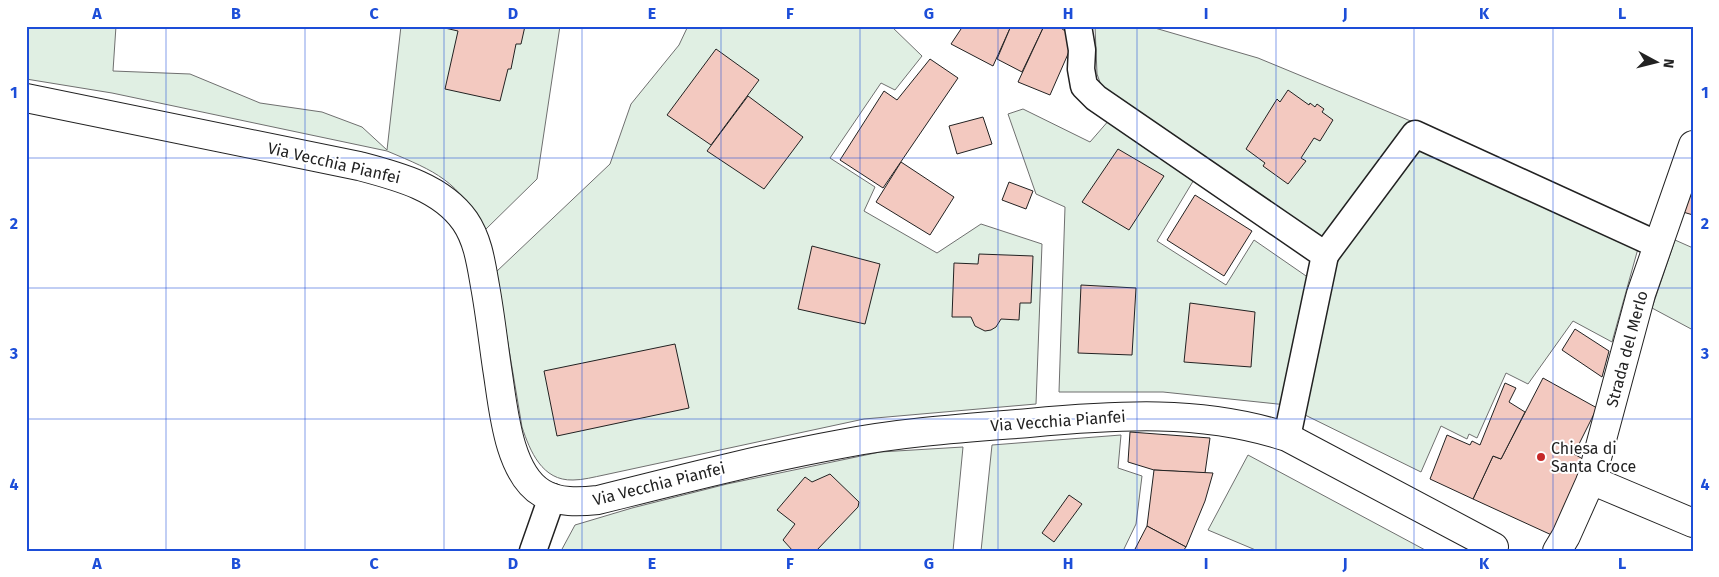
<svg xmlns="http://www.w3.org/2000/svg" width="1719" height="577" font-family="'Fira Sans',sans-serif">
<rect width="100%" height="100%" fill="#fff"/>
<g fill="#e0efe3" stroke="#6f6f6f">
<path d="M26 26H116L113 71 190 74 260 103 322 112 362 127 387 150 401 26H560L537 179 485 230C457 180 437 172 387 151L112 93 26 79Z"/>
<path d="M688 26H891L922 56 895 90 881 83 830 158 875 187 864 211 937 253 981 224 1042 244 1036 404 864 419 604 475C594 477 583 480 573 480 542 481 530 451 522 427L496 272 610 164 631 104 679 45Z"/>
<path d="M1095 26H1148L1258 58 1413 122 1323 243 1102 88 1097 74Z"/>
<path d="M1023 109 1090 142 1110 119 1195 178 1157 241 1226 285 1254 240 1309 278 1287 405 1163 392H1059L1065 207 1036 194 1008 114Z"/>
<path d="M1416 144 1639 245 1612 342 1573 321 1528 384 1506 373 1477 438 1469 434 1467 439 1441 426 1421 472 1303 414 1335 259Z"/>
<path d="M1675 240 1693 248V330L1652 308Z"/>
<path d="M1121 435 1118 468 1142 476 1136 524 1123 551H981L992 445Z"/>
<path d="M963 447 953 551H561L575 525 632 508 727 484 880 452Z"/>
<path d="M1248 455 1427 551H1258L1208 530Z"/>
</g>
<g fill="#f3c9c0" stroke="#222">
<path d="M436 26H525L521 44H516L511 69H508L500 101 445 89 458 31Z"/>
<path d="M963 26H1011L993 66 951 44Z"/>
<path d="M1011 26H1044L1022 72 997 59Z"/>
<path d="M1044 26H1058L1075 38 1050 95 1018 82Z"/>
<path d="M716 49 759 80 711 145 667 115Z"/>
<path d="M930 59 958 78 883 188 840 160 884 91 897 100Z"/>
<path d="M1288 90 1309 105 1310 103 1315 107 1317 104 1324 109 1322 112 1333 120 1320 141 1314 138 1301 158 1306 161 1288 184 1263 166 1265 163 1246 149 1277 99 1280 102Z"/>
<path d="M748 96 803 137 764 189 707 151Z"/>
<path d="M983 117 992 144 957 154 949 126Z"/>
<path d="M1118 149 1164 176 1129 230 1082 202Z"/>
<path d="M901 162 954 197 930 235 876 202Z"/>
<path d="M1009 182 1033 191 1026 209 1002 200Z"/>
<path d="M1693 185V215L1683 212Z"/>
<path d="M1195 195 1252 231 1224 276 1167 240Z"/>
<path d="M812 246 880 264 865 324 798 309Z"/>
<path d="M979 254 1033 256 1031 303H1020L1019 320 1001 319 996 327 991 330 985 331 975 326 971 317H952L954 263 978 264Z"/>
<path d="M1081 285 1136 288 1132 355 1078 353Z"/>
<path d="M1190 303 1255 312 1251 367 1184 362Z"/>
<path d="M1575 329 1609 351 1602 377 1562 350Z"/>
<path d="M675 344 689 408 557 436 544 371Z"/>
<path d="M1543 378 1597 408 1574 454 1588 462 1556 537 1473 499 1493 456 1501 459Z"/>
<path d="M1505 383 1516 388 1509 402 1525 412 1501 459 1493 456 1473 499 1430 479 1447 435 1470 445 1472 441 1480 445Z"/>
<path d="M1130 432 1210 438 1205 473 1154 470 1128 462Z"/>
<path d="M1154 470 1213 473 1205 501 1186 547 1147 526Z"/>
<path d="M830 474 859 502 858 507 816 551H793L783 540 795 524 777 510 805 477 812 482Z"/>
<path d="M1069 495 1082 504 1054 542 1042 533Z"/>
<path d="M1147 526 1186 547 1183 551H1134Z"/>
</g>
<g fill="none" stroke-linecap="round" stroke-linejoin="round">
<defs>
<g id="minor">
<path d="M1078 26 1082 50 1081 69 1084 86 1096 98 1325 255 1287 437"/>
<path d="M1325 255 1415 134 1658 245"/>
<path d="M533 551 552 497"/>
</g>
<g id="tertiary">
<path d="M26 98 359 166C397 176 441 187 465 221 478 240 481 263 485 286 490 313 493 341 497 368 503 404 507 472 542 493 558 503 579 502 598 500 678 480 759 459 841 444 903 432 966 428 1029 423 1116 415 1202 409 1287 437L1494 547"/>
<path d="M1591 480 1693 523"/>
<path d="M1557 551 1566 536 1591 480 1641 294 1693 145"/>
</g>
</defs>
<use href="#minor" stroke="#222" stroke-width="29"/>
<use href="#tertiary" stroke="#222" stroke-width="30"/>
<use href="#minor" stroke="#fff" stroke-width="26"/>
<use href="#tertiary" stroke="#fff" stroke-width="28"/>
</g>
<path fill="none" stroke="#1d4ed8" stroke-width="1" stroke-opacity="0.55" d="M166 26V551M305 26V551M444 26V551M582 26V551M721 26V551M860 26V551M998 26V551M1137 26V551M1276 26V551M1414 26V551M1553 26V551M26 158H1693M26 288H1693M26 419H1693"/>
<circle fill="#c62828" stroke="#fff" stroke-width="2" cx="1541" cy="457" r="5"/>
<g text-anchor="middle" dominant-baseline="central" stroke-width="4" stroke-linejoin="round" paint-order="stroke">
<g font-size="16" fill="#222" stroke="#fff">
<text transform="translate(334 163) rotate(13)">Via Vecchia Pianfei</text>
<text transform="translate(1627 349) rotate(-75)">Strada del Merlo</text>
<text transform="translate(1058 421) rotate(-4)">Via Vecchia Pianfei</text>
<text transform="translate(659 484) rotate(-14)">Via Vecchia Pianfei</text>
</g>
<g font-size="16" fill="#222" stroke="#fff" text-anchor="start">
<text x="1551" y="448">Chiesa di<tspan x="1551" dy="18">Santa Croce</tspan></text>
</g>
</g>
<rect width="1719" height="577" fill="none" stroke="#ffffff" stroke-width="55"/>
<g transform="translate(1656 62) rotate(97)" stroke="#ffffff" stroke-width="4" paint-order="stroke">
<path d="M0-4L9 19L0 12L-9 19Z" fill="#222222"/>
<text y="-8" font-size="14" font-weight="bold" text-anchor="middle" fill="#222222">N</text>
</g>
<rect x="28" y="28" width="1664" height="522" fill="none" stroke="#1d4ed8" stroke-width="2"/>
<g font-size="16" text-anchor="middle" font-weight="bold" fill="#1d4ed8">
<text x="97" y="19">A</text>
<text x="236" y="19">B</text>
<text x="374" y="19">C</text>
<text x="513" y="19">D</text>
<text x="652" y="19">E</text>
<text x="790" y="19">F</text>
<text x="929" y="19">G</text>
<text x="1068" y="19">H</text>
<text x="1206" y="19">I</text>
<text x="1345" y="19">J</text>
<text x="1484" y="19">K</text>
<text x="1622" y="19">L</text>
<text x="14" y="98">1</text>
<text x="1705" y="98">1</text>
<text x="14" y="229">2</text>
<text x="1705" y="229">2</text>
<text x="14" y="359">3</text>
<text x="1705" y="359">3</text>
<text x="14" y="490">4</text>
<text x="1705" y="490">4</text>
<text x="97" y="569">A</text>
<text x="236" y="569">B</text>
<text x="374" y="569">C</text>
<text x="513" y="569">D</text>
<text x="652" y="569">E</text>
<text x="790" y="569">F</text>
<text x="929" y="569">G</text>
<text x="1068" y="569">H</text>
<text x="1206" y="569">I</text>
<text x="1345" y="569">J</text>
<text x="1484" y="569">K</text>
<text x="1622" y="569">L</text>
</g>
</svg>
